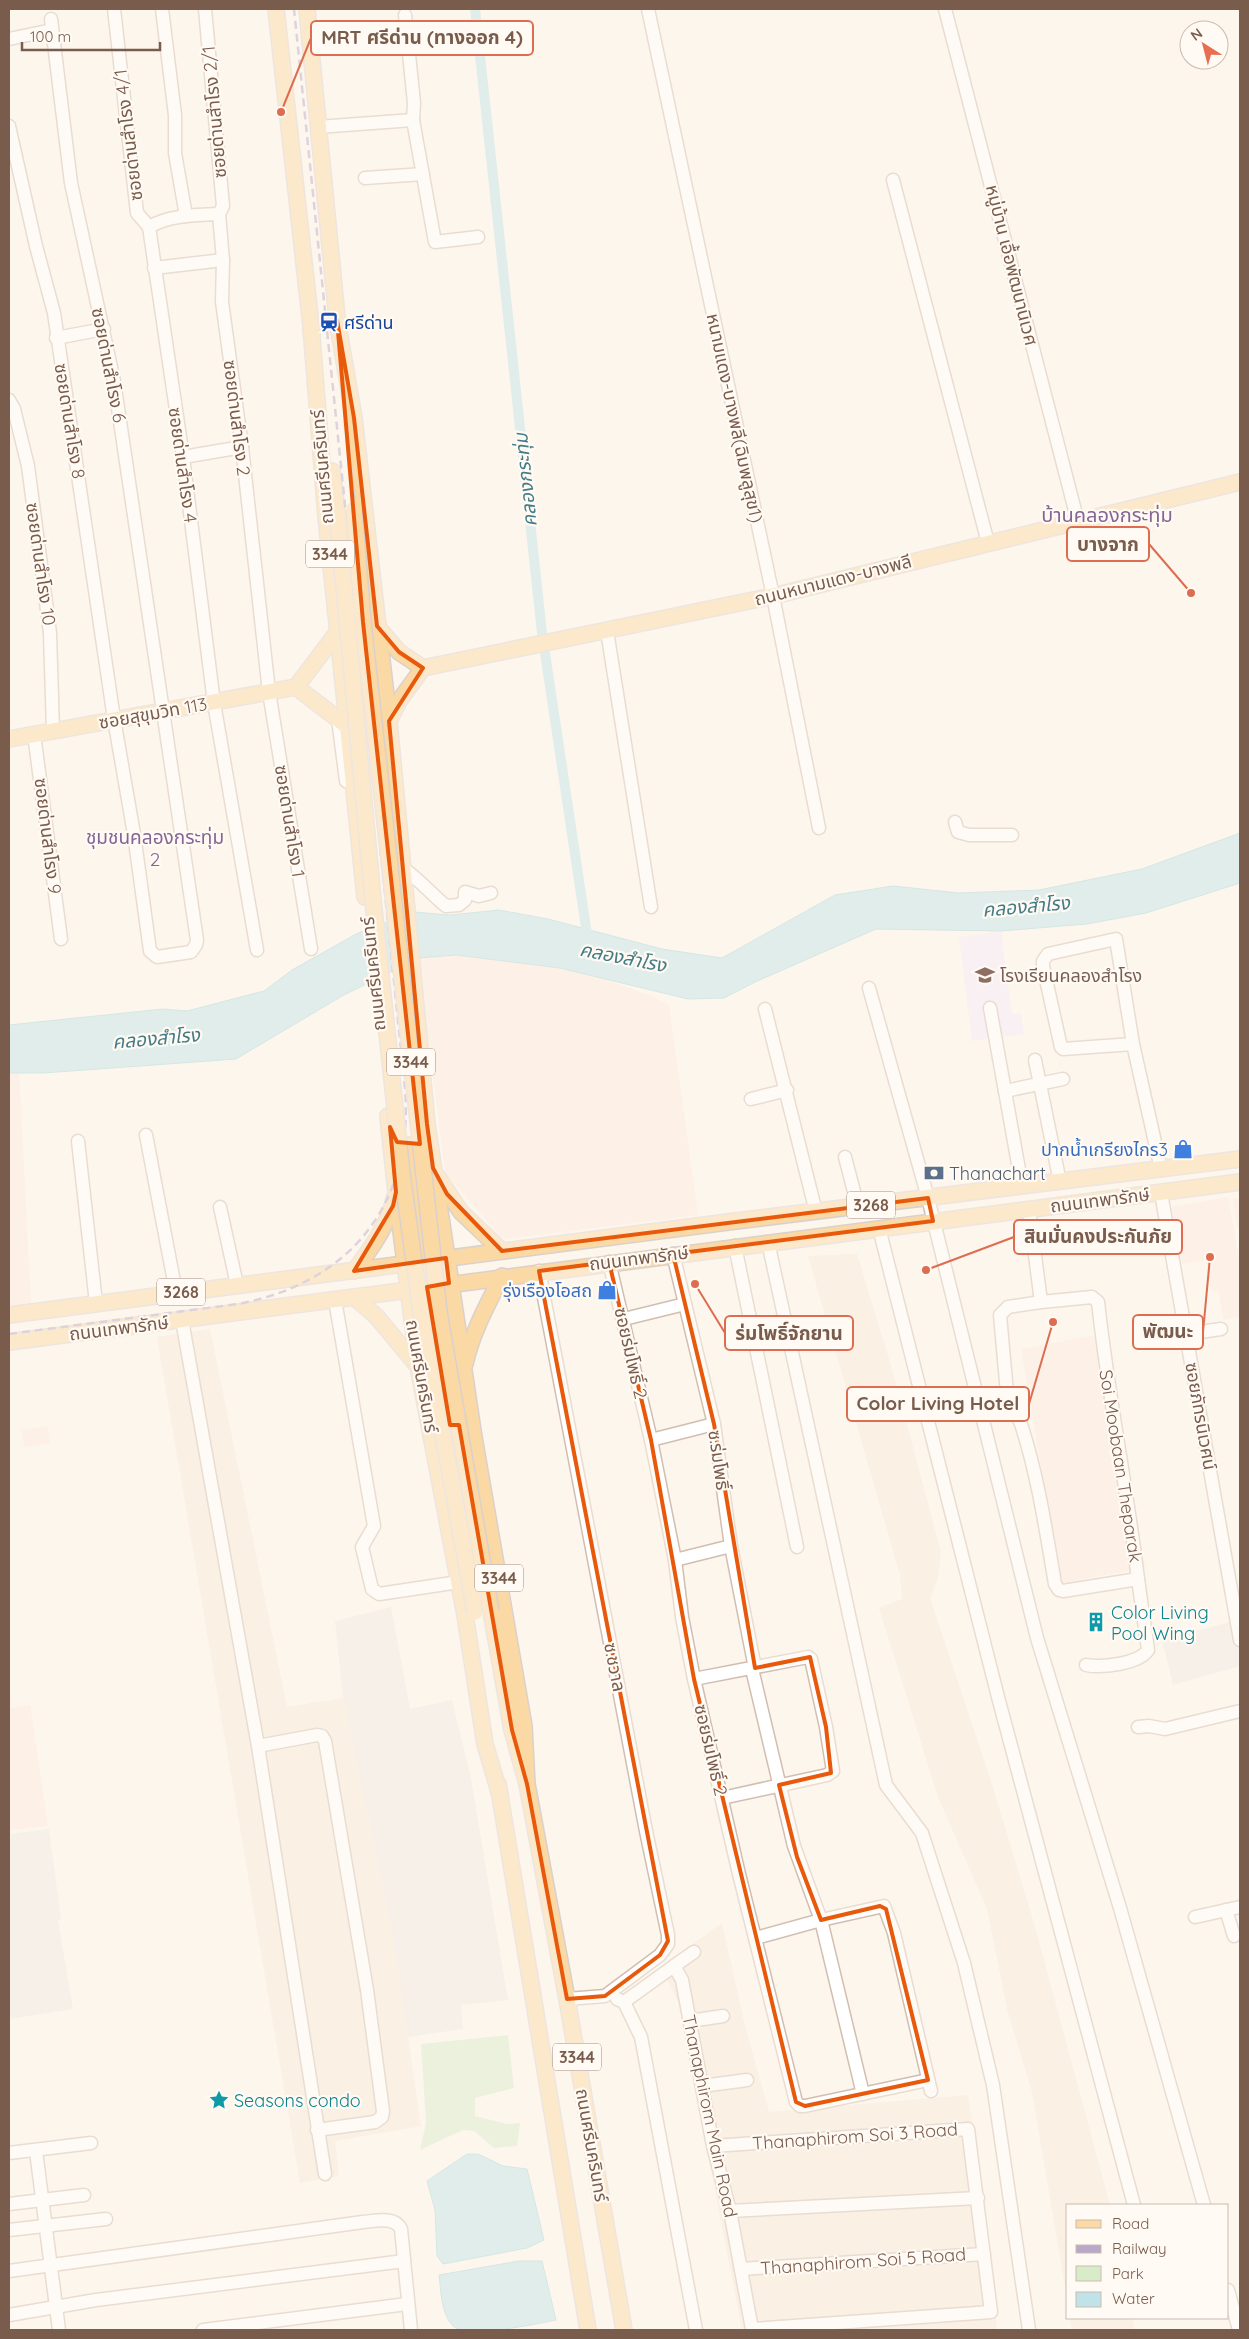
<svg xmlns="http://www.w3.org/2000/svg" width="1249" height="2339" font-family="Quicksand,'Noto Sans Thai',sans-serif">
<rect width="100%" height="100%" fill="#fdf6ec"/>
<g fill="#f5e8da">
<path d="M857 1254 892 1369 941 1552 938 1579 930 1598 990 1778 1034 1923 1110 2205H1068V2304L1032 2092 1007 2009 987 1909 938 1797 879 1608 902 1599 900 1575 808 1256Z"/>
<path d="M210 1329 287 1707 343 1698 393 1933 421 2126 335 2141 339 2176 300 2183 157 1337Z"/>
<path d="M722 1923 745 2026 769 2112 968 2095 986 2221 997 2330H742L679 2004 661 1967Z"/>
<path d="M1070 2318H1132L1134 2330H1072Z"/>
</g>
<g fill="#fde8e0">
<path d="M456 955 560 968 602 978 654 997 669 1005 698 1215 505 1239 501 1237 445 1173 418 958Z"/>
<path d="M19 1071 31 1303 9 1306V1073Z"/>
<path d="M1228 1197 1240 1263V1317L1224 1320 1218 1290 1211 1291 1206 1260 1182 1264 1172 1207Z"/>
<path d="M1240 1198V1228L1237 1229 1233 1199Z"/>
<path d="M1104 1334 1145 1568 1061 1583 1021 1349Z"/>
<path d="M48 1426 50 1443 24 1447 22 1430Z"/>
<path d="M30 1705 48 1826 9 1830V1708Z"/>
</g>
<g fill="#efe9e4">
<path d="M391 1607 410 1709 452 1700 471 1778 508 2000 461 2005 463 2029 408 2037 393 1933 343 1698 335 1621Z"/>
<path d="M1234 1621 1240 1646V1666L1173 1685 1162 1640Z"/>
<path d="M49 1829 61 1919 58 1920 73 2009 9 2019V1834Z"/>
</g>
<path fill="#f3e8fa" d="M1001 931 1012 1014 1021 1013 1024 1034 972 1041 959 937Z"/>
<path fill="#d8ecc9" d="M508 2035 514 2088 475 2098V2116L507 2124 520 2123 517 2146 494 2148 474 2131 463 2130 420 2150 426 2123 421 2044Z"/>
<g fill="#bfe3e8" stroke="#a5d3da">
<path d="M1240 833V883L1146 913 1087 924 1001 931 876 929 755 982 724 998 688 999 560 968 456 955 418 958 342 996 236 1059 43 1073H9V1025L163 1009 187 1011 264 991 292 970 358 933 414 912 450 915 499 910 548 919 662 949 722 958 835 895 893 886 959 893 1039 890 1142 869Z"/>
<path d="M467 2154H478L503 2166 527 2169 544 2240 527 2248 443 2264 437 2256 435 2210 427 2181Z"/>
<path d="M519 2261H542L556 2320C536 2324 467 2339 453 2326 441 2314 441 2291 439 2275Z"/>
</g>
<g fill="none" stroke-linecap="round" stroke-linejoin="round">
<path stroke="#bfe3e8" stroke-width="10" d="M475 9 542 633 588 941"/>
<defs>
<g id="minor">
<path d="M114 9 137 213 149 227"/>
<path d="M162 9 175 115V153L186 216"/>
<path d="M205 9 223 206 219 214"/>
<path d="M648 9 773 596 819 828"/>
<path d="M945 9 1078 522"/>
<path d="M9 39 52 30"/>
<path d="M413 120 435 242 478 237"/>
<path d="M9 126 36 246 54 313 114 719 134 834 150 951 157 957 191 952 196 945 197 940 114 381 71 183 51 19"/>
<path d="M318 127 413 120 414 103 405 15"/>
<path d="M365 178 423 174"/>
<path d="M893 180 988 543"/>
<path d="M149 227C169 215 196 215 219 214L223 260 222 302 242 447 269 692 311 949"/>
<path d="M149 227 183 457 214 703 257 950"/>
<path d="M154 268 223 260"/>
<path d="M56 338 104 329"/>
<path d="M9 400 14 409 28 466 50 633 53 731"/>
<path d="M183 457 242 447"/>
<path d="M607 631 651 907"/>
<path d="M338 719 346 781"/>
<path d="M34 734 61 939"/>
<path d="M955 822 958 832 969 835H1012"/>
<path d="M404 869C420 880 431 894 446 906L459 905 465 900V892L479 896 491 893"/>
<path d="M869 988 928 1198 1037 1638 1120 1908 1204 2205"/>
<path d="M990 1008 1022 1186"/>
<path d="M765 1009 816 1212"/>
<path d="M1133 1044 1063 1049 1061 1047 1043 966V961L1048 954 1116 939 1133 1044 1161 1169"/>
<path d="M1035 1060 1060 1182"/>
<path d="M1005 1091 1063 1079"/>
<path d="M751 1099 787 1090"/>
<path d="M146 1135 176 1292"/>
<path d="M78 1141 96 1303"/>
<path d="M845 1157 858 1207"/>
<path d="M1161 1193 1240 1640"/>
<path d="M220 1207 237 1285"/>
<path d="M1029 1209 1041 1302 1092 1297 1098 1302C1108 1395 1127 1487 1138 1579L1063 1591 1059 1590 1055 1584C1046 1531 1038 1476 1021 1424 1017 1413 1009 1405 1007 1393L1000 1315 1008 1307 1041 1302"/>
<path d="M879 1228 998 1697 1134 2205"/>
<path d="M768 1242 886 1785 922 1833 964 1963 993 2085 1029 2330"/>
<path d="M735 1246 797 1547"/>
<path d="M673 1254 714 1424 731 1546 755 1668"/>
<path d="M609 1262 651 1440 675 1560 682 1617 694 1679 739 1874 796 2102 800 2106H805L928 2080"/>
<path d="M539 1271 646 1831 668 1935V1944L660 1955 605 1996 567 1999"/>
<path d="M335 1300 374 1526 362 1547 372 1589 379 1594 459 1582"/>
<path d="M624 1319 685 1304"/>
<path d="M182 1320 258 1746 325 2174"/>
<path d="M1186 1334 1221 1329"/>
<path d="M651 1440 714 1424"/>
<path d="M675 1560 731 1546"/>
<path d="M1086 1665C1101 1668 1139 1664 1148 1650L1138 1579"/>
<path d="M752 1669 794 1846 821 1920 863 2094"/>
<path d="M694 1679 808 1657 811 1659 826 1727 833 1771 827 1775 722 1798"/>
<path d="M1138 1727 1149 1726 1165 1729 1240 1711"/>
<path d="M258 1746 317 1735 322 1736 325 1741 367 1990 383 2111 382 2117 375 2122 317 2130"/>
<path d="M1226 1910 1234 1936"/>
<path d="M1195 1917 1240 1907"/>
<path d="M756 1938 821 1920 884 1906 894 1933 931 2091"/>
<path d="M674 1966 694 1952"/>
<path d="M617 1999 624 2002 641 2037 696 2330"/>
<path d="M624 2002 674 1966 682 1980 713 2146 730 2211 752 2329 991 2312 968 2129 713 2146"/>
<path d="M690 2021 723 2016"/>
<path d="M702 2086 747 2080"/>
<path d="M36 2151 59 2330"/>
<path d="M9 2153 91 2143"/>
<path d="M9 2204 84 2195"/>
<path d="M730 2211 978 2198"/>
<path d="M9 2230 106 2219"/>
<path d="M741 2269 984 2254"/>
<path d="M9 2271 363 2222C375 2221 395 2216 401 2229L411 2330"/>
<path d="M1228 2290 1239 2330"/>
<path d="M9 2315 96 2300 404 2261"/>
<path d="M203 2330 407 2304"/>
</g>
<g id="major">
<path d="M276 9 312 335"/>
<path d="M307 9 338 328"/>
<path d="M337 320 354 418 389 721 427 1124 474 1437 524 1726 527 1784"/>
<path d="M311 326 326 516 365 897"/>
<path d="M332 471 337 512"/>
<path d="M377 626 399 652 423 668"/>
<path d="M296 687 347 726"/>
<path d="M389 721 399 701 423 668 773 596 1240 482"/>
<path d="M9 739 296 687 339 630"/>
<path d="M388 1116 396 1192 418 1366 465 1615 485 1744 500 1795"/>
<path d="M409 1145 427 1287 450 1425"/>
<path d="M437 1176 461 1212 502 1251"/>
<path d="M354 1271C371 1249 389 1224 395 1196"/>
<path d="M354 1297 376 1316 417 1365"/>
<path d="M9 1315 728 1222 1240 1159"/>
<path d="M9 1342 1240 1182"/>
<path d="M465 1364C472 1333 487 1305 502 1276"/>
<path d="M491 1611 512 1730 527 1784 567 1999 624 2330"/>
<path d="M498 1784 588 2330"/>
</g>
</defs>
<use href="#minor" stroke="#d1beb0" stroke-width="15"/>
<use href="#major" stroke="#dad1cd" stroke-width="18"/>
<use href="#minor" stroke="#fff" stroke-width="12"/>
<use href="#major" stroke="#fbd9a5" stroke-width="15"/>
<path stroke="#b9a8c9" stroke-width="2.5" stroke-dasharray="8 5" stroke-linecap="butt" d="M9 1334 238 1304C350 1283 414 1204 405 1089L294 9"/>
<defs>
<g id="major-bridge">
<path d="M354 509 363 622 439 1312 491 1611"/>
<path d="M337 512 374 910 402 1174 421 1312 475 1612"/>
</g>
</defs>
<use href="#major-bridge" stroke="#dad1cd" stroke-width="18" stroke-linecap="butt"/>
<use href="#major-bridge" stroke="#fbd9a5" stroke-width="15"/>
</g>
<path d="M0 0H1249V2339H0ZM337 320 354 418 377 626 399 652 423 668 389 721 427 1124 433 1168 447 1194 502 1251 928 1198 933 1221 673 1254 714 1424 755 1668 810 1657 826 1727 831 1773 779 1785 797 1857 821 1920 880 1906 886 1909 928 2080 805 2106 796 2102 694 1679 651 1440 609 1262 539 1271 668 1941 660 1955 605 1996 567 1999 527 1784 512 1730 459 1425H450L427 1287 449 1283 446 1258 354 1271 393 1206 396 1192 390 1127 397 1142 420 1144 363 622Z" fill="#fdf6ec" fill-opacity=".55" fill-rule="evenodd"/>
<path fill="none" stroke="#e8590c" stroke-width="4" stroke-linejoin="round" d="M337 320 354 418 377 626 399 652 423 668 389 721 427 1124 433 1168 447 1194 502 1251 928 1198 933 1221 673 1254 714 1424 755 1668 810 1657 826 1727 831 1773 779 1785 797 1857 821 1920 880 1906 886 1909 928 2080 805 2106 796 2102 694 1679 651 1440 609 1262 539 1271 668 1941 660 1955 605 1996 567 1999 527 1784 512 1730 459 1425H450L427 1287 449 1283 446 1258 354 1271 393 1206 396 1192 390 1127 397 1142 420 1144 363 622Z"/>
<defs>
<symbol id="station-bare" viewBox="-9 -9 18 18"><path d="M-3-6H3Q5-6 5-4V2Q5 4 3 4L4.5 6H3L1.5 4h-3L-3 6H-4.5L-3 4Q-5 4-5 2V-4Q-5-6-3-6ZM-3.5-4v3h7v-3ZM-3.5 1v1.5H-2V1ZM2 1v1.5H3.5V1Z" fill="#1a4fb4" stroke="#fffaf3" stroke-width="2.5" paint-order="stroke"/></symbol>
<symbol id="school-bare" viewBox="-9 -9 18 18"><path d="M0-5L7-2L0 1L-7-2ZM-4 1L0 2.5L4 1V4Q0 6-4 4Z" fill="#8d6e63" stroke="#fffaf3" stroke-width="2.5" paint-order="stroke"/></symbol>
<symbol id="shop-bare" viewBox="-9 -9 18 18"><path d="M-5-2.5h2.3a2.7 3.5 0 0 1 5.4 0H5L5.5 6h-11ZM-1.5-2.5h3a1.5 2.3 0 0 0-3 0Z" fill="#3f7fe0" stroke="#fffaf3" stroke-width="2.5" paint-order="stroke"/></symbol>
<symbol id="bank-bare" viewBox="-9 -9 18 18"><path d="M-6-4H6V4H-6ZM0-2.3a2.3 2.3 0 1 0 0 4.6a2.3 2.3 0 1 0 0-4.6Z" fill="#5c6f8a" stroke="#fffaf3" stroke-width="2.5" paint-order="stroke"/></symbol>
<symbol id="building-bare" viewBox="-9 -9 18 18"><path d="M-4-6H4V6H1V3H-1V6H-4ZM-2.5-4.3h1.7v1.8h-1.7ZM.8-4.3h1.7v1.8H.8ZM-2.5-1h1.7V.8h-1.7ZM.8-1h1.7V.8H.8Z" fill="#0f9aa8" stroke="#fffaf3" stroke-width="2.5" paint-order="stroke"/></symbol>
<symbol id="sight-bare" viewBox="-9 -9 18 18"><path d="M0-6L1.8-2.2L6-1.7L2.9 1.2L3.7 5.4L0 3.3L-3.7 5.4L-2.9 1.2L-6-1.7L-1.8-2.2Z" fill="#0f9aa8" stroke="#fffaf3" stroke-width="2.5" paint-order="stroke"/></symbol>
</defs>
<g fill-rule="evenodd">
<use href="#station-bare" x="315" y="308" width="28" height="28"/>
<use href="#school-bare" x="971" y="961" width="28" height="28"/>
<use href="#shop-bare" x="1169" y="1135" width="28" height="28"/>
<use href="#bank-bare" x="920" y="1159" width="28" height="28"/>
<use href="#shop-bare" x="593" y="1276" width="28" height="28"/>
<use href="#building-bare" x="1082" y="1608" width="28" height="28"/>
<use href="#sight-bare" x="205" y="2086" width="28" height="28"/>
</g>
<g text-anchor="middle" dominant-baseline="central" stroke-width="4.5" stroke-linejoin="round" paint-order="stroke">
<g fill="#fffaf3" stroke="#a28b7f" stroke-width="1">
<rect x="306" y="540.5" width="48" height="27" rx="4"/>
<rect x="387" y="1048.5" width="48" height="27" rx="4"/>
<rect x="847" y="1191.5" width="48" height="27" rx="4"/>
<rect x="157" y="1278.5" width="48" height="27" rx="4"/>
<rect x="475" y="1564.5" width="48" height="27" rx="4"/>
<rect x="553" y="2043.5" width="48" height="27" rx="4"/>
</g>
<g font-size="16" font-weight="bold" fill="#7a5c4d">
<text x="330" y="554">3344</text>
<text x="411" y="1062">3344</text>
<text x="871" y="1205">3268</text>
<text x="181" y="1292">3268</text>
<text x="499" y="1578">3344</text>
<text x="577" y="2057">3344</text>
</g>
<g font-size="18" fill="#7a5c4d" stroke="#fffaf3">
<text transform="translate(214 112) rotate(-95)">ซอยด่านสำโรง 2/1</text>
<text transform="translate(128 135) rotate(-97)">ซอยด่านสำโรง 4/1</text>
<text transform="translate(1012 265) rotate(76)">หมู่บ้าน เอื้อพัฒนานิเวศ</text>
<text transform="translate(109 365) rotate(79)">ซอยด่านสำโรง 6</text>
<text transform="translate(237 418) rotate(83)">ซอยด่านสำโรง 2</text>
<text transform="translate(735 418) rotate(78)">หนามแดง-บางพลี(ฉิมพลูสุข1)</text>
<text transform="translate(70 421) rotate(81)">ซอยด่านสำโรง 8</text>
<text transform="translate(183 465) rotate(82)">ซอยด่านสำโรง 4</text>
<text transform="translate(322 467) rotate(-95)">ถนนศรีนครินทร์</text>
<text transform="translate(41 564) rotate(82)">ซอยด่านสำโรง 10</text>
<text transform="translate(833 580) rotate(-14)">ถนนหนามแดง-บางพลี</text>
<text transform="translate(153 713) rotate(-10)">ซอยสุขุมวิท 113</text>
<text transform="translate(290 821) rotate(81)">ซอยด่านสำโรง 1</text>
<text transform="translate(48 836) rotate(83)">ซอยด่านสำโรง 9</text>
<text transform="translate(373 974) rotate(-96)">ถนนศรีนครินทร์</text>
<text transform="translate(1100 1200) rotate(-7)">ถนนเทพารักษ์</text>
<text transform="translate(639 1258) rotate(-7)">ถนนเทพารักษ์</text>
<text transform="translate(119 1328) rotate(-7)">ถนนเทพารักษ์</text>
<text transform="translate(631 1353) rotate(77)">ซอยร่มโพธิ์ 2</text>
<text transform="translate(422 1376) rotate(80)">ถนนศรีนครินทร์</text>
<text transform="translate(1201 1416) rotate(80)">ซอยภัทรนิเวศน์</text>
<text transform="translate(719 1460) rotate(82)">ซ.ร่มโพธิ์</text>
<text transform="translate(1121 1466) rotate(81)">Soi Moobaan Theparak</text>
<text transform="translate(615 1667) rotate(79)">ซ.ชวาล</text>
<text transform="translate(711 1750) rotate(77)">ซอยร่มโพธิ์ 2</text>
<text transform="translate(710 2116) rotate(78)">Thanaphirom Main Road</text>
<text transform="translate(855 2136) rotate(-4)">Thanaphirom Soi 3 Road</text>
<text transform="translate(592 2145) rotate(80)">ถนนศรีนครินทร์</text>
<text transform="translate(863 2261) rotate(-4)">Thanaphirom Soi 5 Road</text>
</g>
<g font-size="18" fill="#164399" stroke="#fffaf3" text-anchor="start">
<text x="344" y="322">ศรีด่าน</text>
</g>
<g font-size="18" fill="#785e54" stroke="#fffaf3" text-anchor="start">
<text x="1000" y="975">โรงเรียนคลองสำโรง</text>
</g>
<g font-size="18" fill="#366cbe" stroke="#fffaf3" text-anchor="end">
<text x="1168" y="1149">ปากน้ำเกรียงไกร3</text>
<text x="592" y="1290">รุ่งเรืองโอสถ</text>
</g>
<g font-size="18" fill="#4e5e75" stroke="#fffaf3" text-anchor="start">
<text x="949" y="1173">Thanachart</text>
</g>
<g font-size="18" fill="#0d838f" stroke="#fffaf3" text-anchor="start">
<text x="1111" y="1612">Color Living<tspan x="1111" dy="21">Pool Wing</tspan></text>
<text x="234" y="2100">Seasons condo</text>
</g>
<g font-size="19" font-style="italic" fill="#437c86" stroke="#fffaf3">
<text transform="translate(525 480) rotate(-96)">คลองกระทุ่ม</text>
<text transform="translate(1026 906) rotate(-5)">คลองสำโรง</text>
<text transform="translate(623 957) rotate(11)">คลองสำโรง</text>
<text transform="translate(156 1038) rotate(-5)">คลองสำโรง</text>
</g>
<g font-size="19" fill="#846695" stroke="#fffaf3">
<text x="155" y="837">ชุมชนคลองกระทุ่ม<tspan x="155" dy="22">2</tspan></text>
</g>
<g font-size="20" fill="#846695" stroke="#fffaf3">
<text x="1107" y="514">บ้านคลองกระทุ่ม</text>
</g>
</g>
<path fill="none" stroke="#dc6d51" stroke-width="2" d="M281 112L311 38M1191 593L1149 544M926 1270L1014 1237M1210 1257L1203 1332M695 1284L725 1333M1053 1322L1029 1404"/>
<g fill="#dc6d51" stroke="#fffaf3" stroke-width="2">
<circle cx="281" cy="112" r="5"/>
<circle cx="1191" cy="593" r="5"/>
<circle cx="926" cy="1270" r="5"/>
<circle cx="1210" cy="1257" r="5"/>
<circle cx="695" cy="1284" r="5"/>
<circle cx="1053" cy="1322" r="5"/>
</g>
<g fill="#fffaf3" stroke="#dc6d51" stroke-width="2">
<rect x="311" y="21" width="222" height="34" rx="5"/>
<rect x="1067" y="527" width="82" height="34" rx="5"/>
<rect x="1014" y="1220" width="168" height="34" rx="5"/>
<rect x="1133" y="1315" width="70" height="34" rx="5"/>
<rect x="725" y="1316" width="128" height="34" rx="5"/>
<rect x="847" y="1387" width="182" height="34" rx="5"/>
</g>
<g font-size="19" text-anchor="middle" font-weight="bold" fill="#7a5c4d">
<text x="422" y="44">MRT ศรีด่าน (ทางออก 4)</text>
<text x="1108" y="551">บางจาก</text>
<text x="1098" y="1243">สินมั่นคงประกันภัย</text>
<text x="1168" y="1338">พัฒนะ</text>
<text x="789" y="1340">ร่มโพธิ์จักยาน</text>
<text x="938" y="1410">Color Living Hotel</text>
</g>
<rect width="1249" height="2339" fill="none" stroke="#7a5c4d" stroke-width="20"/>
<rect x="1066" y="2204" width="162" height="115" fill="#fffaf3" stroke="#cabbb1"/>
<rect x="1076" y="2220" width="25" height="8" fill="#fbd9a5" stroke="#cabbb1"/>
<text x="1112" y="2229" font-size="15" fill="#7a5c4d">Road</text>
<rect x="1076" y="2245" width="25" height="8" fill="#b9a8c9" stroke="#cabbb1"/>
<text x="1112" y="2254" font-size="15" fill="#7a5c4d">Railway</text>
<rect x="1076" y="2266" width="25" height="15" fill="#d8ecc9" stroke="#cabbb1"/>
<text x="1112" y="2279" font-size="15" fill="#7a5c4d">Park</text>
<rect x="1076" y="2292" width="25" height="15" fill="#bfe3e8" stroke="#cabbb1"/>
<text x="1112" y="2304" font-size="15" fill="#7a5c4d">Water</text>
<g transform="translate(1204 45) rotate(324)"><circle r="24" fill="#fffaf3" stroke="#cabbb1"/>
<path d="M0-4L9 19L0 12L-9 19Z" fill="#e76f51"/>
<text y="-8" font-size="14" font-weight="bold" text-anchor="middle" fill="#7a5c4d">N</text>
</g>
<path d="M22 42v8h138v-8" fill="none" stroke="#7a5c4d" stroke-width="2.5"/>
<text x="30" y="42" font-size="15" fill="#7a5c4d" stroke="#fffaf3" stroke-width="4" paint-order="stroke">100 m</text>
</svg>
